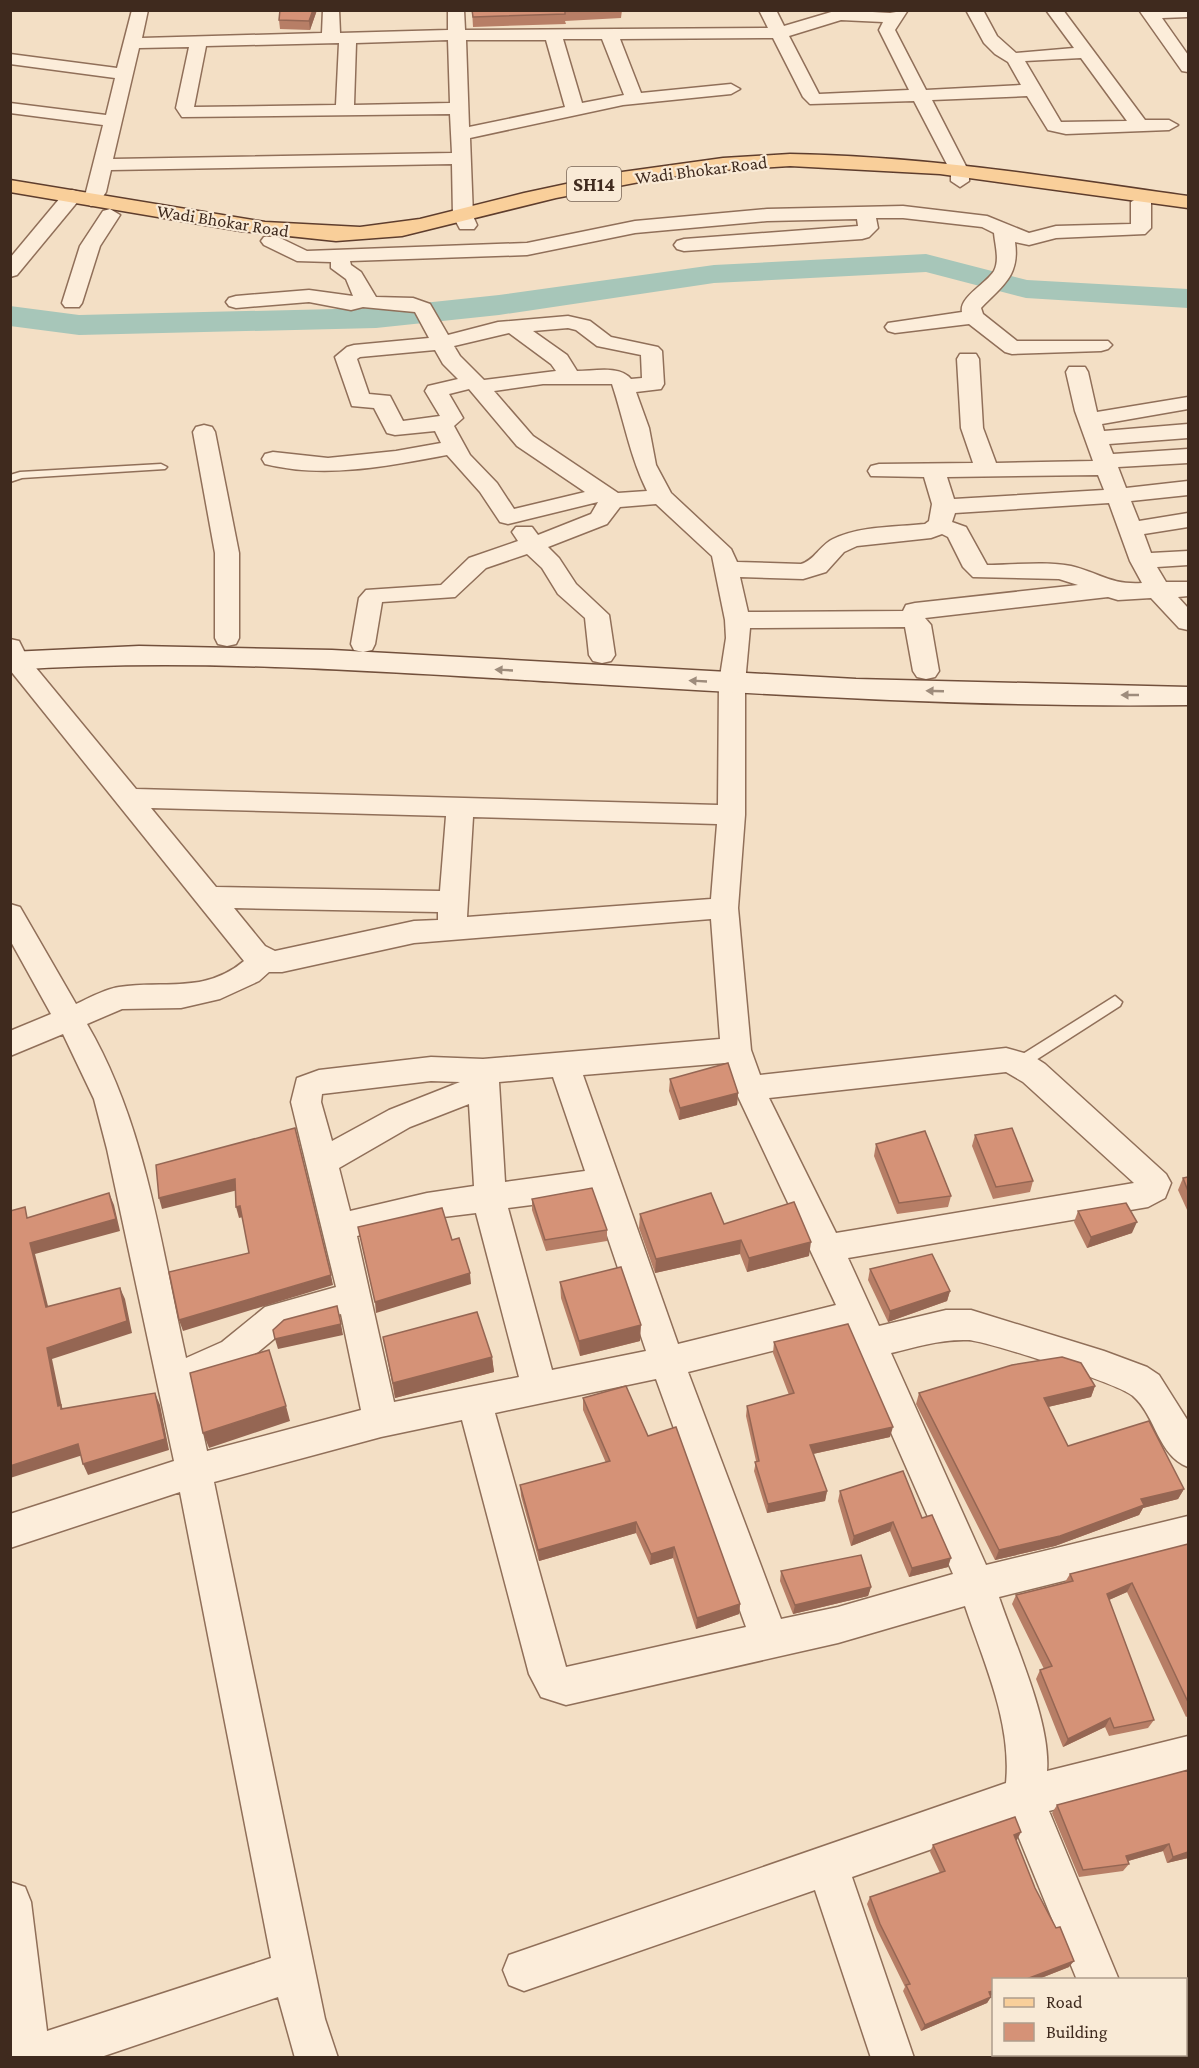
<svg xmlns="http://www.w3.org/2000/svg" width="1199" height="2068" font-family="'Crimson Pro',serif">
<rect width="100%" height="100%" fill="#f3dfc5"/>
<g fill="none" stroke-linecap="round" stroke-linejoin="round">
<path fill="#a7c6b9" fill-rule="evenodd" d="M926 254 1027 280 1188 289V308L1026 298 926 272 714 283 499 315 376 328 79 335 10 326V306L79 315 376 308 499 295 714 265Z"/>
<defs>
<g id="lane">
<path d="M161 464 167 467 165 469 22 478 10 482V475L20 472Z"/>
<path d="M1115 996 1122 1002 1120 1006 1025 1067H1015L1012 1063 1015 1059Z"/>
</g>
<g id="street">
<path d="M132 10H148L142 38 322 33 323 10H339L340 33 448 30V10H464L465 30 768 28 759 10H776L784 26 838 10 890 13 908 10 895 30 926 90 1021 85 1008 62 995 54 984 43 966 10H983L997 36 1016 53 1074 48 1046 10H1063L1145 120H1169L1178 125 1169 130 1066 134 1048 130 1027 96 932 100 969 172V181L960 187 951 181V172L914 101 810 104 803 97 773 38 620 39 641 93 731 84 740 89 731 94 623 105 470 138 473 216 477 225 474 229H460L453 216 452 164 111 170 106 192 98 204 91 206 81 200 86 192 103 125 10 113V103L106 115 115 78 10 64V54L117 68ZM841 20 883 22 879 30 909 90 819 94 789 36ZM563 39H602L624 95 582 103ZM448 40 450 103 354 105 356 43ZM466 40H546L565 107 469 127ZM339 43 336 105 194 107 206 46ZM189 47 176 108 182 117 450 114 452 153 113 159 139 48ZM1081 58 1127 121 1061 122 1025 61Z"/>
<path d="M1139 10H1188V17L1162 18 1188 55V72L1182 71Z"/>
<path d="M72 190 79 192 82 196 79 200 17 275 10 277V258L65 192Z"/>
<path d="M1141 196 1151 202V228L1145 234 1056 238 1029 245 1015 242C1020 276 1002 286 981 308L983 314 1017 341H1108L1112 345 1108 349 1101 351 1012 354 1005 352 969 324 895 333 888 331 885 327 888 323 962 312C959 297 986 284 994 271 1000 260 995 245 994 233L982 227 903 218H876L878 228 869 237 862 239 684 251 677 249 674 245 677 241 684 239 858 226 857 219 767 221 635 233 527 255 350 261 351 265 361 272 376 297 413 298 430 304 448 335 498 322 568 316 590 321 611 337 658 347 662 351 664 384 661 389 636 392 649 428 656 465 671 493 731 549 737 562 801 564C815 560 820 545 833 539 860 526 895 527 925 524L929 521 932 504 924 477 871 476 868 471 871 466 879 464 973 463 961 428 957 359 960 354H976L979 359 983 428 996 463 1093 461 1075 411 1066 372 1069 367H1085L1088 372 1097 412 1188 397V409L1102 424 1104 431 1188 424V438L1109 444 1113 454 1188 449V463L1118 467 1126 488 1188 481V495L1131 501 1139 521 1188 513V527L1144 534 1151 553 1188 551V565L1157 567 1166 582H1188V596L1178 597 1188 608V630L1179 628 1151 598 1118 600 1108 597 925 618 931 625 939 671 935 677 926 679 917 677 913 671 905 627 750 628 745 683V815L738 908 751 1050 760 1075 1006 1048 1031 1055 1045 1064 1166 1174 1171 1183 1165 1198 1148 1207 848 1258 879 1326 946 1310H971L1104 1351 1147 1367 1159 1375 1188 1421V1467C1158 1456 1156 1416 1133 1396 1120 1384 987 1341 968 1340 941 1339 916 1347 891 1353L986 1565 1188 1516V1550L999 1597C1015 1645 1051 1722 1047 1771L1188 1736V1774L1049 1811 1119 1980H1077L1012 1821 852 1877 914 2058H871L815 1890 524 1991 509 1985 503 1970 509 1955 1006 1783C1012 1723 984 1663 965 1606L838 1643 566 1705 541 1697 529 1674 462 1420 381 1437 214 1482 325 2019 338 2058H295L278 1997 98 2058H10V1882L25 1887 31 1902 47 2031 271 1958 180 1492 10 1548V1514L174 1461 107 1149 94 1099 63 1034 10 1056V1031L51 1014 10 940V904L20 907 76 1004C89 998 105 989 119 987 164 980 205 994 244 961L10 670V639L19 641 27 657 136 789 718 805 719 683 726 638 725 620 712 556 656 504 620 507 607 524 548 547 559 558 576 584 609 615 615 655 611 661 602 663 593 661 589 655 585 618 558 594 542 568 527 554 486 568 455 597 382 602 375 644 372 650 363 652 354 650 351 644 359 598 366 590 441 585 469 558 518 541 512 532 516 527H532L538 535 591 514 598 502 508 524 500 522 480 492 447 455C388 466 325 479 265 464L262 459 265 454 273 452 328 458 396 451 441 443 435 431 395 435 387 433 374 408 352 406 335 357 347 347 354 345 429 338 415 312 363 307 351 310 309 302 236 308 229 306 226 302 229 298 236 296 309 290 353 296 346 279 331 268V262L297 261 264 245 261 241 264 237H278L307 251 527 243 635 221 767 209 903 206 987 216 1029 233 1056 226 1131 224V202ZM568 328 576 330 597 346 641 355 642 378 631 379C620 365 594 371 577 371L567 355 533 331ZM509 333 551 364 556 371 484 380 460 356 454 346ZM435 350 443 364 458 379 428 386 425 391 440 416 403 421 390 396 369 394 357 359 360 357ZM543 384H612C624 420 630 457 647 491L618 493 533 436 494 391ZM469 389 517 446 585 492 514 509 497 483 470 455 454 426 463 418 449 394ZM1098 475 1104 490 954 499 947 477ZM1109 503 1130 561 1142 583C1110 585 1100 573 1071 566 1044 561 1014 565 987 565L966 527 952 522 955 513ZM942 534 948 537 963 567 973 577 1059 579 1078 585 915 603 906 605 903 611 748 612 740 577 803 579 826 572 844 552 857 546 931 538ZM151 808 446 816 440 891 216 887ZM473 817 717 824 711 899 467 917ZM234 908 438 912V920L414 921 275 951 265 946ZM711 919 720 1039 483 1059 431 1057 319 1070 297 1078 291 1102 336 1287 265 1307 222 1342 186 1358C161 1246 146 1125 87 1024L122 1009 181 1008 220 999 259 981 269 972H282L414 943ZM725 1063 734 1088 836 1305 678 1344 583 1075ZM1006 1072 1023 1082 1134 1183 836 1233 769 1098ZM553 1077 585 1171 505 1182 499 1082ZM431 1081 460 1082 389 1110 332 1141 321 1102 322 1094ZM469 1104 474 1186 427 1193 350 1211 339 1168 410 1127ZM594 1197 646 1351 552 1370 508 1208ZM476 1213 519 1377 394 1402 357 1236 427 1219ZM341 1314 361 1410 207 1451 193 1387 239 1368 286 1329ZM847 1332 953 1574 838 1607 781 1619 688 1372ZM656 1379 746 1627 566 1667 495 1413Z"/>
<path d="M110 209 120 215 100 246 82 303 79 307H65L62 303 80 246 103 211Z"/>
<path d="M204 425 212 427 215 432 239 553V638L236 644 227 646 218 644 215 638V553L193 432 196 427Z"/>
<path d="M1108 2054H1151L1152 2058H1109Z"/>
</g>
<path id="secondary" d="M139 646 332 650 856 679 1188 687V705C968 708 746 693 525 680 353 670 183 658 10 670V652Z"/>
<path id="primary" d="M790 154C924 156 1055 177 1188 196V208L940 174 790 166 723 170 655 179 556 198 402 236 336 241 241 231 10 192V180L265 222 360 227 420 219 524 193 622 172 723 158Z"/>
</defs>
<use href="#lane" stroke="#906f59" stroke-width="3"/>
<use href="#street" stroke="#906f59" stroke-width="3"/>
<use href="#secondary" stroke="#72503c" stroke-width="3"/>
<use href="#primary" stroke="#5e3d2d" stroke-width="3"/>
<use href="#lane" fill="#fcedda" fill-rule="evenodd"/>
<use href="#street" fill="#fcedda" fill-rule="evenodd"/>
<use href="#secondary" fill="#fcedda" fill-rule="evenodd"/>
<use href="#primary" fill="#f9cf9a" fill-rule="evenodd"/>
</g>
<g fill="#b77e66">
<path d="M317 10 310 30 280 29 279 20Z"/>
<path d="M472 10H622L621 18 565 21 566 24 473 27Z"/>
<path d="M670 1079 738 1093 737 1105 679 1120 669 1091Z"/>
<path d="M975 1135 1033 1181 1030 1192 993 1199 972 1146Z"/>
<path d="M876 1144 951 1196 948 1207 897 1214 874 1156Z"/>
<path d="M1188 1177V1212L1178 1190 1183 1178Z"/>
<path d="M532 1199 607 1230V1241L546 1251 532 1210Z"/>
<path d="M1078 1211 1132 1233 1087 1248 1074 1222Z"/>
<path d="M640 1214 724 1224 809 1256 747 1272 740 1254 655 1273 639 1228Z"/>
<path d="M870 1269 950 1291 947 1301 888 1322 868 1280Z"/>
<path d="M560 1282 640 1341 580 1356 561 1298Z"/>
<path d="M383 1337 492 1357 494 1372 395 1398Z"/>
<path d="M774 1342 890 1437 813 1454 827 1491 825 1501 767 1513 754 1471 756 1461 746 1416 747 1406 789 1395 773 1353Z"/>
<path d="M1095 1386 1091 1397 1048 1407 1068 1446 1184 1489 1178 1499 1143 1508 1139 1515 1055 1546 995 1560 916 1404 919 1393Z"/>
<path d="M583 1398 648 1436 740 1604 739 1614 696 1629 673 1558 650 1565 636 1533 539 1561 521 1496 520 1485 606 1463 583 1410Z"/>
<path d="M840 1491 922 1518 948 1567 909 1577 890 1531 851 1546 838 1501Z"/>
<path d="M1188 1544V1716L1186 1717 1127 1592 1109 1600 1154 1720 1148 1728 1109 1736 1105 1727 1063 1747 1036 1679 1040 1670 1044 1669 1012 1604 1016 1595 1065 1582 1070 1574Z"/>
<path d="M781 1571 871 1587 868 1596 793 1614 780 1581Z"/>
<path d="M1188 1770V1858L1167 1863 1163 1851 1128 1861 1129 1864 1123 1871 1079 1877 1052 1813 1057 1805Z"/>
<path d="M1016 1840 1035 1888 1069 1967 1036 1980H993L991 1996 987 2003 921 2031 903 1991 905 1987 877 1930 867 1904 870 1897 940 1873 930 1852 933 1845 1017 1840Z"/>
</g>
<g fill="#956653">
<path d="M313 10H317L310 30 309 21Z"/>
<path d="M738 1093 737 1105 679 1120 680 1108Z"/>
<path d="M235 1179 238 1190 162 1209 159 1198Z"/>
<path d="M109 1193 114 1205 120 1231 35 1254 51 1318 46 1307 30 1243Z"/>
<path d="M240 1206 243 1217 239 1218 236 1207Z"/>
<path d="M1137 1222 1132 1233 1087 1248 1091 1237Z"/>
<path d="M741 1240 740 1254 655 1273 656 1259Z"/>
<path d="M811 1242 809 1256 747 1272 749 1258Z"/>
<path d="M470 1273 471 1284 376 1313 375 1302Z"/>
<path d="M331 1275 333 1285 183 1331 179 1320Z"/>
<path d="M120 1288 125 1299 132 1333 52 1359 62 1407 66 1416 58 1406 47 1348Z"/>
<path d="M950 1291 947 1301 888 1322 890 1311Z"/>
<path d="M341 1324 343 1335 278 1349 275 1339Z"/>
<path d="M641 1325 640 1341 580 1356 579 1341Z"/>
<path d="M492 1357 494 1372 395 1398 393 1383Z"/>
<path d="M1095 1386 1091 1397 1039 1409 1044 1398Z"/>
<path d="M155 1393 160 1405 169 1450 88 1475 83 1464Z"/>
<path d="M286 1406 290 1421 209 1448 203 1433Z"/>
<path d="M893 1427 890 1437 808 1455 810 1445Z"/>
<path d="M78 1444 83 1455 10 1478V1466Z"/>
<path d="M1184 1489 1178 1499 1143 1508 1139 1515 1055 1546 995 1560 999 1550 1141 1499Z"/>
<path d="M827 1491 825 1501 767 1513 768 1504Z"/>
<path d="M636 1522V1533L539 1561 538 1550Z"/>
<path d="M893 1522 890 1531 851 1546 854 1536Z"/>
<path d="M674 1547 673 1558 650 1565 651 1554Z"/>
<path d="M951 1558 948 1567 909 1577 912 1568Z"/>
<path d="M1132 1583 1127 1592 1102 1603 1107 1594Z"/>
<path d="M871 1587 868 1596 793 1614 795 1605Z"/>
<path d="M740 1604 739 1614 696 1629 697 1618Z"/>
<path d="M1110 1718 1105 1727 1063 1747 1068 1739Z"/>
<path d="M1021 1832 1017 1840 1010 1843 1014 1835Z"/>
<path d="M1169 1844 1163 1851 1121 1863 1126 1856Z"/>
<path d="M1188 1852V1858L1167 1863 1173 1857Z"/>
<path d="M1074 1961 1069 1967 1036 1980H1024Z"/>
<path d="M993 1991V1995L985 1998 989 1992Z"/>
<path d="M991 1997 987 2003 921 2031 925 2025Z"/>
</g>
<g fill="#d59277" stroke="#956653" stroke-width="1.5">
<path d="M280 10H313L309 21 279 20Z"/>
<path d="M472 10H565V14L473 17Z"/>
<path d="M728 1063 738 1093 680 1108 670 1079Z"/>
<path d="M295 1128 331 1275 179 1320 169 1272 249 1253 240 1206 236 1207 235 1179 159 1198 156 1165Z"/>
<path d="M1012 1128 1033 1181 996 1187 975 1135Z"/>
<path d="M925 1131 951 1196 899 1203 876 1144Z"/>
<path d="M1188 1177V1191L1183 1178Z"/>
<path d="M592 1188 607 1230 545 1240 532 1199Z"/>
<path d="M109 1193 116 1219 30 1243 46 1307 120 1288 127 1321 47 1348 58 1406 61 1405V1409L155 1393 165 1439 83 1464 78 1444 10 1466V1211L25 1207 27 1218Z"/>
<path d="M711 1193 724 1224 794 1202 811 1242 749 1258 741 1240 656 1259 640 1214Z"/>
<path d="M1126 1203 1137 1222 1091 1237 1078 1211Z"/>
<path d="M442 1208 452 1240 459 1238 470 1273 375 1302 358 1227Z"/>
<path d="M932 1254 950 1291 890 1311 870 1269Z"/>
<path d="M621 1267 641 1325 579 1341 560 1282Z"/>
<path d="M337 1306 341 1324 275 1339 273 1330 284 1320Z"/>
<path d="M477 1312 492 1357 393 1383 383 1337Z"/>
<path d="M848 1324 893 1427 810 1445 827 1491 768 1504 755 1462 759 1461 747 1406 794 1393 774 1342Z"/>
<path d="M269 1350 286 1406 203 1433 190 1373Z"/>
<path d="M1062 1357 1081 1363 1095 1386 1044 1398 1068 1446 1149 1421 1184 1489 1141 1499 1144 1505 1060 1536 999 1550 919 1393 1012 1365Z"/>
<path d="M626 1386 648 1436 676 1427 740 1604 697 1618 674 1547 651 1554 636 1522 538 1550 520 1485 610 1461 583 1398Z"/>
<path d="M903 1471 922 1518 932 1515 951 1558 912 1568 893 1522 854 1536 840 1491Z"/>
<path d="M1188 1544V1702L1132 1583 1107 1594 1154 1720 1114 1728 1110 1718 1068 1739 1040 1670 1052 1666 1016 1595 1073 1581 1070 1574Z"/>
<path d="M861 1555 871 1587 795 1605 781 1571Z"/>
<path d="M1188 1770V1852L1173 1857 1169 1844 1126 1856 1129 1864 1083 1870 1057 1805Z"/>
<path d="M1015 1817 1021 1832 1014 1835 1035 1888 1056 1928 1060 1927 1074 1961 1024 1980H993V1991L989 1992 991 1997 925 2025 906 1985 910 1984 880 1924 870 1897 945 1871 933 1845Z"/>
</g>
<defs><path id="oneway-solid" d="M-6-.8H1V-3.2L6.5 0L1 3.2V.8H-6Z" transform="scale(1.5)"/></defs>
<g fill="#9e8c7c">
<use href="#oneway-solid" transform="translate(504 670) rotate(-177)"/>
<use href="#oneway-solid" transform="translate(698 681) rotate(-177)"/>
<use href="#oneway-solid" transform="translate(935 691) rotate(-178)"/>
<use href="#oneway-solid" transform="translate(1130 695) rotate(-180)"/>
</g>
<g text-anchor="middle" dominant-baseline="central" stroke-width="4.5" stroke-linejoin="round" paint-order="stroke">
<g font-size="18" fill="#3f2a1e" stroke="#f9ead6">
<text transform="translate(701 170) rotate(-7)">Wadi Bhokar Road</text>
<text transform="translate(223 221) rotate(9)">Wadi Bhokar Road</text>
</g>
<rect fill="#f9ead6" stroke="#776455" stroke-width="1.5" x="567" y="167" width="54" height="34" rx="4.5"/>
<g font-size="20" font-weight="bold" fill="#3f2a1e">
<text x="594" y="184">SH14</text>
</g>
</g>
<rect width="1199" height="2068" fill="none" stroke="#3f2a1e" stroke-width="24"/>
<rect x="992" y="1978" width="195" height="78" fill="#f9ead6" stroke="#af9d8c" stroke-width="1.5"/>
<rect x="1004" y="1998" width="30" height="9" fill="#f9cf9a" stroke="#af9d8c" stroke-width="1.5"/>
<text x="1046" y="2008" font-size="18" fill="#3f2a1e">Road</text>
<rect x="1004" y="2023" width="30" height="18" fill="#d59277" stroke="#af9d8c" stroke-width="1.5"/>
<text x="1046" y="2038" font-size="18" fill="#3f2a1e">Building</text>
</svg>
